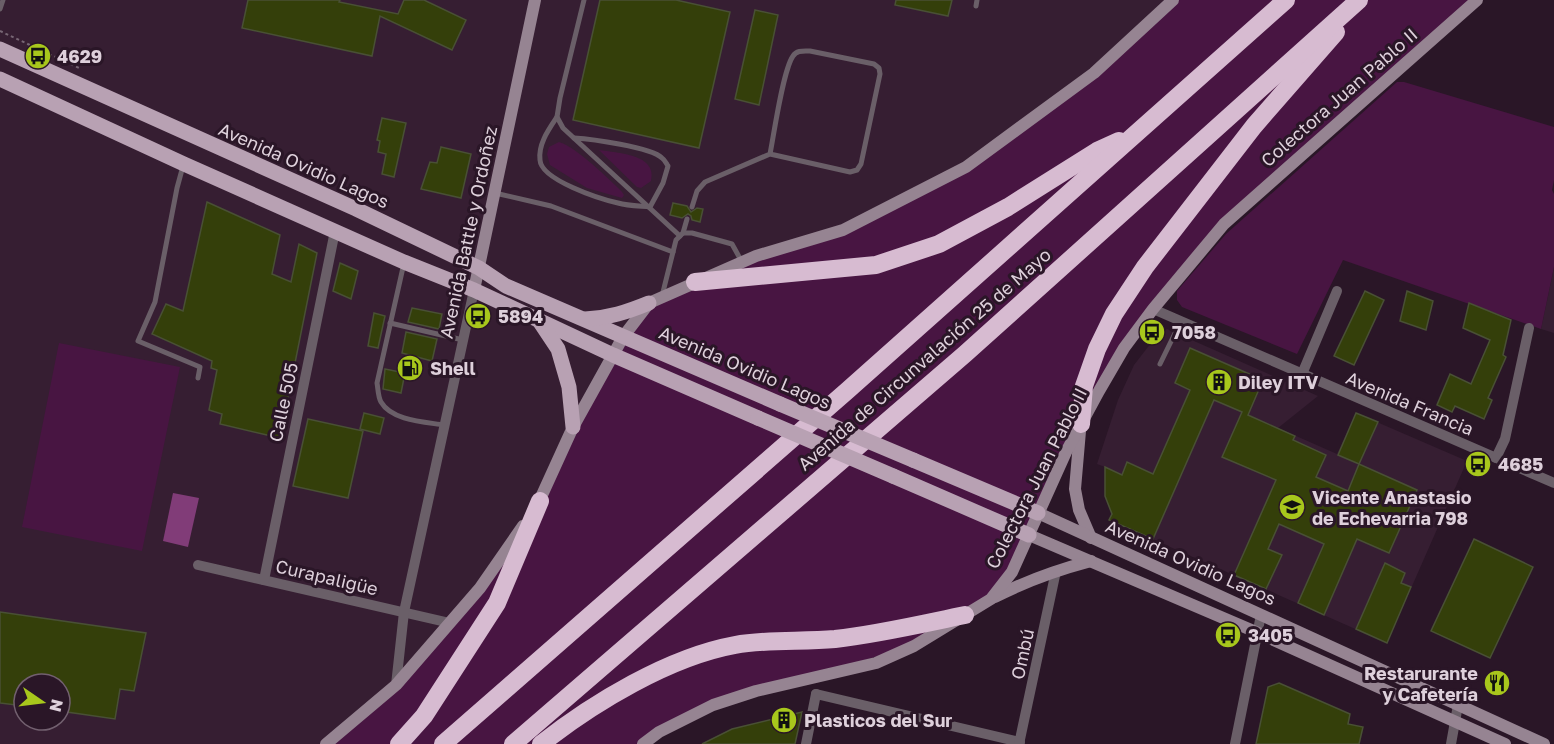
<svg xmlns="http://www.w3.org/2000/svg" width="1554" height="744" font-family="'Golos Text',sans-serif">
<rect width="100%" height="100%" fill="#2a1627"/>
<g fill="#361e32" fill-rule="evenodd">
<path d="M0 0H1173L1094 73 540 501 423 653 326 744H0ZM24 684H60V720H24Z"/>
<path d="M1554 267V333L1541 329Z"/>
<path d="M1167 329 1318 396 1278 428 1337 454 1356 413 1467 461 1387 643 1109 520 1113 512 1110 510 1105 496V467L1097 464 1118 400 1134 365 1158 334Z"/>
</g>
<g fill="#481542">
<path d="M1173 0H1477L1224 224 1123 348 1038 513 991 599 914 646 756 691 643 744H326L423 653 540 501 573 427 649 303 695 282 843 230 966 167 1094 73Z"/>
<path d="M1397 82H1404L1554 127V180L1552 190 1554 194V267L1541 329 1343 260 1297 354 1182 307 1177 300V291L1226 234Z"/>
<path d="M559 142C576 147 609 179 622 192L624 195 622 198 587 188 550 165 547 154 549 147Z"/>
<path d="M599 150C617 153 658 154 651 181L641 188 637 187Z"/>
<path d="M59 343 180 367 142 551 22 527Z"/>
</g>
<path fill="#813c78" d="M173 493 199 498 188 547 163 541Z"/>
<g fill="#343f0a" stroke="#495035" stroke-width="1.5">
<path d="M248 0H340L339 2 398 14 404 0H424L466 20 452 50 380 16 372 56 242 28Z"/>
<path d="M600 0H676L730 12 699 148 573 120Z"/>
<path d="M896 0H952L948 16 895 5Z"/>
<path d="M755 10 778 15 759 105 735 99Z"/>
<path d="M382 118 406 123 394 177 382 174 386 154 378 152 380 141 377 140Z"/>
<path d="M441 147 471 154 461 198 421 189 430 162 437 163Z"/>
<path d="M207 202 280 235 272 274 291 282 299 244 317 253 280 438 220 424 222 414 209 410 217 370 211 368 212 361 152 334 166 304 183 311Z"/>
<path d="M673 203 687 206 691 212 697 208 703 209 700 222 692 220 691 216 688 214 682 218 670 215Z"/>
<path d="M340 263 358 271 351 299 333 291Z"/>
<path d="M1365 291 1384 300 1354 365 1334 356Z"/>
<path d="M1407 291 1433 301 1426 330 1400 321Z"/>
<path d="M1469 303 1511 320 1503 355 1506 357 1488 398 1492 400 1484 419 1455 406 1452 412 1437 405 1450 374 1471 384 1490 340 1463 328Z"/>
<path d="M412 308 442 314 439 329 408 322Z"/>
<path d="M374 313 385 316 378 348 368 346Z"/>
<path d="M406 332 437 339 432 361 402 353Z"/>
<path d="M1190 348 1263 380 1248 415 1295 436 1293 440 1326 455 1316 477 1348 491 1359 464 1417 490 1389 553 1357 539 1324 615 1298 603 1324 544 1279 524 1268 549 1282 555 1266 589 1234 575 1276 480 1222 457 1242 412 1214 400 1153 539 1109 520 1112 514 1105 496V467L1122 475 1127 462 1153 474 1190 390 1175 383Z"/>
<path d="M385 369 405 373 401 393 383 389Z"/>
<path d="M364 413 384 418 380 434 360 429Z"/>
<path d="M1356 413 1378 422 1359 464 1338 455Z"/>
<path d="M308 419 363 431 348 498 293 486Z"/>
<path d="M1474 539 1533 567 1490 658 1431 631Z"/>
<path d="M1385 563 1405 573 1401 583 1411 587 1387 643 1356 629Z"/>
<path d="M0 612 146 633 134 691 120 689 115 719 60 711V684H24V706L0 703Z"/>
<path d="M1279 683 1350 714 1348 724 1363 727 1359 744H1256L1268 687Z"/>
<path d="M802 712 795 744H702L732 729Z"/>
</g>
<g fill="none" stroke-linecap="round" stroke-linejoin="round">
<path stroke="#776674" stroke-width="2" stroke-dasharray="3 3" stroke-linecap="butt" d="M0 31 79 68"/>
<g stroke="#6a5f68" stroke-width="5">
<path d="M584 0 560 98 557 117 563 128 680 236"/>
<path d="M976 6 977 0"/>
<path d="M0 9 3 0"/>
<path d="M557 117C549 129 538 144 540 160 541 180 600 199 618 203 628 206 640 206 650 207L663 183 668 166C666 163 665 160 662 158 651 147 591 139 574 138"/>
<path d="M183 166 177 188 155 302 138 341 200 367 198 378"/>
<path d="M495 193 551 206 673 252"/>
<path d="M692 207 697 191 705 182 770 154 850 172 857 170 861 164 880 74 879 68 874 64 810 51C803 51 797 50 793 56 783 70 774 134 770 154"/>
<path d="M683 233H692L732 244 742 262"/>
<path d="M404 263 377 383C378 388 378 397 381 402 392 421 426 422 444 425"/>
<path d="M662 296 676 240 683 233 687 219"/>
<path d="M390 323 463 340"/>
<path d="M1160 364 1181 321"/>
</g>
<g stroke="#6a5f68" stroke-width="10">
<path d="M1153 309 1554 483"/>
<path d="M1302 374 1337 291"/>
<path d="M1496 458 1505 439 1529 328"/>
<path d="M198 565 450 623"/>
<path d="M264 580 335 231"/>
<path d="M396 685 404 612 474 290"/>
<path d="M816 694 1020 742"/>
<path d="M806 744 816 694"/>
<path d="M1019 744 1056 571"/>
<path d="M1235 744 1261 615"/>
<path d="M1451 744 1458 705"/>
</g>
<g stroke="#968492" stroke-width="12">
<path d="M474 290 535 0"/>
<path d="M1080 431 1075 489 1079 510 1091 538"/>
<path d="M537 506 573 427 623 337 649 303 756 256 843 230 966 167 1094 73 1173 0"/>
<path d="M1038 513 1544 744"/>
<path d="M1029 535 1256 632 1505 744"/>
<path d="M995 597C1026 581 1057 570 1091 561"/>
<path d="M326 744 396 685 480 588 523 526"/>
<path d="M643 744 659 732 713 705 756 691 876 663 914 646 991 599 1012 572 1066 452 1099 391 1124 348 1153 309 1224 224 1477 0"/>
</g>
<g stroke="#b8a1b3" stroke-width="15">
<path d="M0 49 356 209 479 268 506 286 780 404"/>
<path d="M0 79 184 164 404 262 474 290 613 355 758 418"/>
<path d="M538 319 558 349 569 387 573 427"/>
<path d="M585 319C609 318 627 312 649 303"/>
<path d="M913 460 1038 513"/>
<path d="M893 476 1029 535"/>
</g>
<g stroke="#d7bbd1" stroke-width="18">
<path d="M695 282 876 265 939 244 1008 207 1097 151 1119 141"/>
<path d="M1081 424 1084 386 1097 349 1114 314 1145 267 1254 126 1336 32"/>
<path d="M399 744 424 716 497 603 540 501"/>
<path d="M443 744 848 390 1286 0"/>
<path d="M513 744 965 354 1359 0"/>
<path d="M541 744C593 703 669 657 735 645 767 639 802 642 835 639 879 634 921 624 965 615"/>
</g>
<g stroke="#b8a1b3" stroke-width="15">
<path d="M780 404 913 460"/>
<path d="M758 418 893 476"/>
</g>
</g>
<defs>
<symbol id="bus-disc" viewBox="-11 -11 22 22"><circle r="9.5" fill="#a8c71c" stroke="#2a1627"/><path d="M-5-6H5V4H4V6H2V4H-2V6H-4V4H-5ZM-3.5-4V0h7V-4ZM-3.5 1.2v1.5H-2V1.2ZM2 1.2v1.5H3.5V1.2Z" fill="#111"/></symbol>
<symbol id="fuel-disc" viewBox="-11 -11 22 22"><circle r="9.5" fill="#a8c71c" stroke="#2a1627"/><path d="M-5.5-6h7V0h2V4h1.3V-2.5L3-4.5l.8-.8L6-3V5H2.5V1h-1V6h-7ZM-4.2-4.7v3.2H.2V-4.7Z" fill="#111"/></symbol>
<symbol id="building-disc" viewBox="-11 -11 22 22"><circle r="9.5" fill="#a8c71c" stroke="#2a1627"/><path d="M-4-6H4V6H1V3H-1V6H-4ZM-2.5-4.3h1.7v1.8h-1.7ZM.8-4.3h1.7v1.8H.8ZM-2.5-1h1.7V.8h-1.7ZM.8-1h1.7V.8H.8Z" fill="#111"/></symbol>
<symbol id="school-disc" viewBox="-11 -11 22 22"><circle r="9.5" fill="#a8c71c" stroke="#2a1627"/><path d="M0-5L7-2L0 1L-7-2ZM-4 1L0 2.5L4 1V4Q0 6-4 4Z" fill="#111"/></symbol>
<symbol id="restaurant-disc" viewBox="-11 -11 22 22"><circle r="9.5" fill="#a8c71c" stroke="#2a1627"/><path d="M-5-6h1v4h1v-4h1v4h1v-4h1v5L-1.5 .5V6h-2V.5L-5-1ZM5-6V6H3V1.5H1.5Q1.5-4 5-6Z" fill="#111"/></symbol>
</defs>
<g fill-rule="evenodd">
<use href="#bus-disc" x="23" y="41" width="30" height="30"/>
<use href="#bus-disc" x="463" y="301" width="30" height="30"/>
<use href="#bus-disc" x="1137" y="317" width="30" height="30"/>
<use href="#fuel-disc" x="395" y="353" width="30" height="30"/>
<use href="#building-disc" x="1204" y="367" width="30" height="30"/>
<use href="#bus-disc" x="1463" y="449" width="30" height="30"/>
<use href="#school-disc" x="1277" y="492" width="30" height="30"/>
<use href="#bus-disc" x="1213" y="620" width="30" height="30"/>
<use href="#restaurant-disc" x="1482" y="668" width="30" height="30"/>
<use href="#building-disc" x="769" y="705" width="30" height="30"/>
</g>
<g text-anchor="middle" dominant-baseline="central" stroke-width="6" stroke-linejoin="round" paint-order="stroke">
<g font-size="18" font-weight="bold" fill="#ded0db" stroke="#2a1627" text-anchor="start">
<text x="57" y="56">4629</text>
<text x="498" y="316">5894</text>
<text x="1172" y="332">7058</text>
<text x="430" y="368">Shell</text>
<text x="1238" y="382">Diley ITV</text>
<text x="1498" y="464">4685</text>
<text x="1312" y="497">Vicente Anastasio<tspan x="1312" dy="21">de Echevarria 798</tspan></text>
<text x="1248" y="635">3405</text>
<text x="1478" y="673" text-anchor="end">Restarurante<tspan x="1478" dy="21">y Cafetería</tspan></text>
<text x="804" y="720">Plasticos del Sur</text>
</g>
<g font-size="18" fill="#ded0db" stroke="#2a1627">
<text transform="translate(1339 97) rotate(-41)">Colectora Juan Pablo II</text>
<text transform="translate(304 165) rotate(24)">Avenida Ovidio Lagos</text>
<text transform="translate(468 232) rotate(-78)">Avenida Battle y Ordoñez</text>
<text transform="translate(924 359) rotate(-41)">Avenida de Circunvalación 25 de Mayo</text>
<text transform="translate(745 367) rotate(23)">Avenida Ovidio Lagos</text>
<text transform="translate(283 402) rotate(-78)">Calle 505</text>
<text transform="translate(1410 403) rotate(23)">Avenida Francia</text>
<text transform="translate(1036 478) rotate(-63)">Colectora Juan Pablo II</text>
<text transform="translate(1191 562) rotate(24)">Avenida Ovidio Lagos</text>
<text transform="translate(327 577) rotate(13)">Curapaligüe</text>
<text transform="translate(1022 654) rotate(-78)">Ombú</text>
</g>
</g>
<g transform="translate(42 702) rotate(104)"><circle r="28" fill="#2a1627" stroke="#72606f" stroke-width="1.5"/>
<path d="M0-4.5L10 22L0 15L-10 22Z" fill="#a8c71c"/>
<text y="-9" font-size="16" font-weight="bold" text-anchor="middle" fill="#ded0db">N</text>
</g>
</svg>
